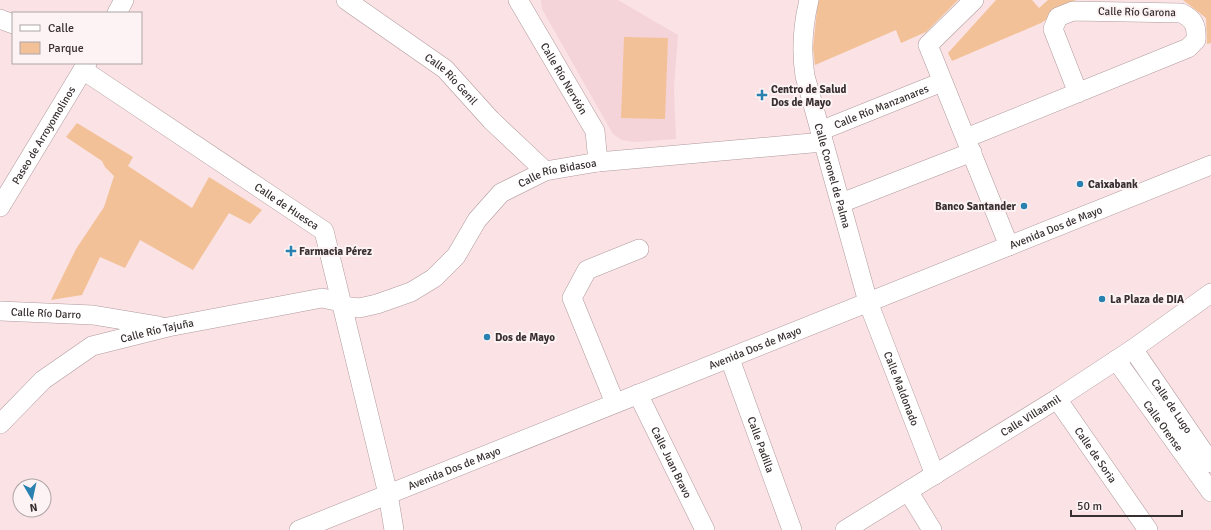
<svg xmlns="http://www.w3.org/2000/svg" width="1211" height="530" font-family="Signika,sans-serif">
<rect width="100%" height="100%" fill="#fae2e5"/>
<path fill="#f5d4d9" d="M541 0H618L678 35 674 88 676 139 634 142 622 140 613 134 542 9Z"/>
<g fill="#f3c197">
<path d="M818 0H958L926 32 901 43 896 30 815 65 813 48Z"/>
<path d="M996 0H1032L1039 8 1048 0H1076L1041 23 952 61 948 53Z"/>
<path d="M1183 0H1211V43L1207 44 1206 18Z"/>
<path d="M624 37 668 38 665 119 621 118Z"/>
<path d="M77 123 133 157 128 166 192 208 209 177 262 210 250 224 229 213 193 270 140 240 125 268 100 257 82 295 51 300 76 249 104 207 114 176 105 167 102 161 66 137Z"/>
</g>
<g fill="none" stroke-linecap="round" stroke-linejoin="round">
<defs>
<g id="minor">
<path id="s1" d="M346 0 445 69 491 120 545 171"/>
<path id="s2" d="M518 0 595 131 598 162"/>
<path id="s3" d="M809 0C803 25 801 51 805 76L868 302 935 475"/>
<path d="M974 0 928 45 1009 246"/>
<path d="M117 13 124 0"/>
<path d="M0 19 13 24"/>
<path id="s4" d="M83 70 324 231 388 494 394 530"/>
<path id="s5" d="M820 131 942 82"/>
<path d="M966 138 1188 48 1196 40C1197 26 1194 19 1181 13L1073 11 1058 17 1053 29 1078 93"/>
<path d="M841 203 972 152"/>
<path id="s6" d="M0 207 87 63"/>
<path id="s7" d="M342 306 359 308 377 304 411 292 434 278 456 256 477 220 501 193 545 171 598 162 823 142"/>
<path id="s8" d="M0 311 93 315 159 326"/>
<path id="s9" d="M1133 349 1211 463"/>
<path id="s10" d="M730 359 792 530"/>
<path id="s11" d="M1116 360 1211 492"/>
<path id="s12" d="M638 394 705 530"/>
<path id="s13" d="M1057 399 1148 530"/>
<path d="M615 403 572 298 587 270 639 249"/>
<path id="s14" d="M0 424 43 380 92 346 168 327 322 298 341 302"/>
<path d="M908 491 932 530"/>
<path id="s15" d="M299 530 1211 165"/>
<path id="s16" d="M845 530 1057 399 1133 349 1211 293"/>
</g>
</defs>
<use href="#minor" stroke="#b09a9d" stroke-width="20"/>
<use href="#minor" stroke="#fff" stroke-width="19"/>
</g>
<g fill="#2981b0" stroke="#fdf3f4" stroke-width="1.5">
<path d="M760 89h4v4h4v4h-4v4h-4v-4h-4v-4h4z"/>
<circle cx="1080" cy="184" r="4"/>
<circle cx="1024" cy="206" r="4"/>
<path d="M289 245h4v4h4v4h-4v4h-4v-4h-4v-4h4z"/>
<circle cx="1102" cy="299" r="4"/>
<circle cx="487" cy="337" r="4"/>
</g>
<g text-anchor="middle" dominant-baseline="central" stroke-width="4" stroke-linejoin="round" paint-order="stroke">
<g font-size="11" fill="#382f30" stroke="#fdf3f4">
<text transform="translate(1137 12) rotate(1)">Calle Río Garona</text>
<text stroke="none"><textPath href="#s2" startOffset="91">Calle Río Nervión</textPath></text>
<text stroke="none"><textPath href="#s1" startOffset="132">Calle Río Genil</textPath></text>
<text stroke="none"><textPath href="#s5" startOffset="66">Calle Río Manzanares</textPath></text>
<text stroke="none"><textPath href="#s6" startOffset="84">Paseo de Arroyomolinos</textPath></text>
<text stroke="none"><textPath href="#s7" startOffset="268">Calle Río Bidasoa</textPath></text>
<text stroke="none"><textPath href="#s3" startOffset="180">Calle Coronel de Palma</textPath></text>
<text stroke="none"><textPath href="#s4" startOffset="245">Calle de Huesca</textPath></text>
<text stroke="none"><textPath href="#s15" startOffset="815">Avenida Dos de Mayo</textPath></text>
<text stroke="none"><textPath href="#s8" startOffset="46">Calle Río Darro</textPath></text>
<text stroke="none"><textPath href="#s14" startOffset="188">Calle Río Tajuña</textPath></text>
<text stroke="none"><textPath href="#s15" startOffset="491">Avenida Dos de Mayo</textPath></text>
<text stroke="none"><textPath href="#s3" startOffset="404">Calle Maldonado</textPath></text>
<text stroke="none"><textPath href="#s9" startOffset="69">Calle de Lugo</textPath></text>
<text stroke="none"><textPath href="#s16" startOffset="218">Calle Villaamil</textPath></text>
<text stroke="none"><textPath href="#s11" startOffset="81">Calle Orense</textPath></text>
<text stroke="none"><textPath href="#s10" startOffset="91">Calle Padilla</textPath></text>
<text stroke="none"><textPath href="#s13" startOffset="68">Calle de Soria</textPath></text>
<text stroke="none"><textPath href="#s12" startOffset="76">Calle Juan Bravo</textPath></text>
<text stroke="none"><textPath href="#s15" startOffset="167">Avenida Dos de Mayo</textPath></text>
</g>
<g font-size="11" font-weight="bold" fill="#382f30" stroke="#fdf3f4" text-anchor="start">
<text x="771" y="89">Centro de Salud<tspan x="771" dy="13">Dos de Mayo</tspan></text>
<text x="1088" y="184">Caixabank</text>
<text x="1016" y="206" text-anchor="end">Banco Santander</text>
<text x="299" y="251">Farmacia Pérez</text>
<text x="1110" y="299">La Plaza de DIA</text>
<text x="495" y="337">Dos de Mayo</text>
</g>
</g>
<rect x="12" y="12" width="130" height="52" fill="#fdf3f4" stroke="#aea5a6"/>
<rect x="20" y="25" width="20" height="6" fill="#ffffff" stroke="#aea5a6"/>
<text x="48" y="32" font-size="12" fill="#382f30">Calle</text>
<rect x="20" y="42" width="20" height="12" fill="#f3c197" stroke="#aea5a6"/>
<text x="48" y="52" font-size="12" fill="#382f30">Parque</text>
<g transform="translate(32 498) rotate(171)"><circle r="19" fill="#fdf3f4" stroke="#aea5a6"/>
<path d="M0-3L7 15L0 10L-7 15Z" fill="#2981b0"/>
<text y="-6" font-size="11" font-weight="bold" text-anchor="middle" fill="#382f30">N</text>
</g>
<path d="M1071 510v6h111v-6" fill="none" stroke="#382f30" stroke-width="2"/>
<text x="1077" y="510" font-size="12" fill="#382f30" stroke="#fdf3f4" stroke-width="3" paint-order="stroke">50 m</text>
</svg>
